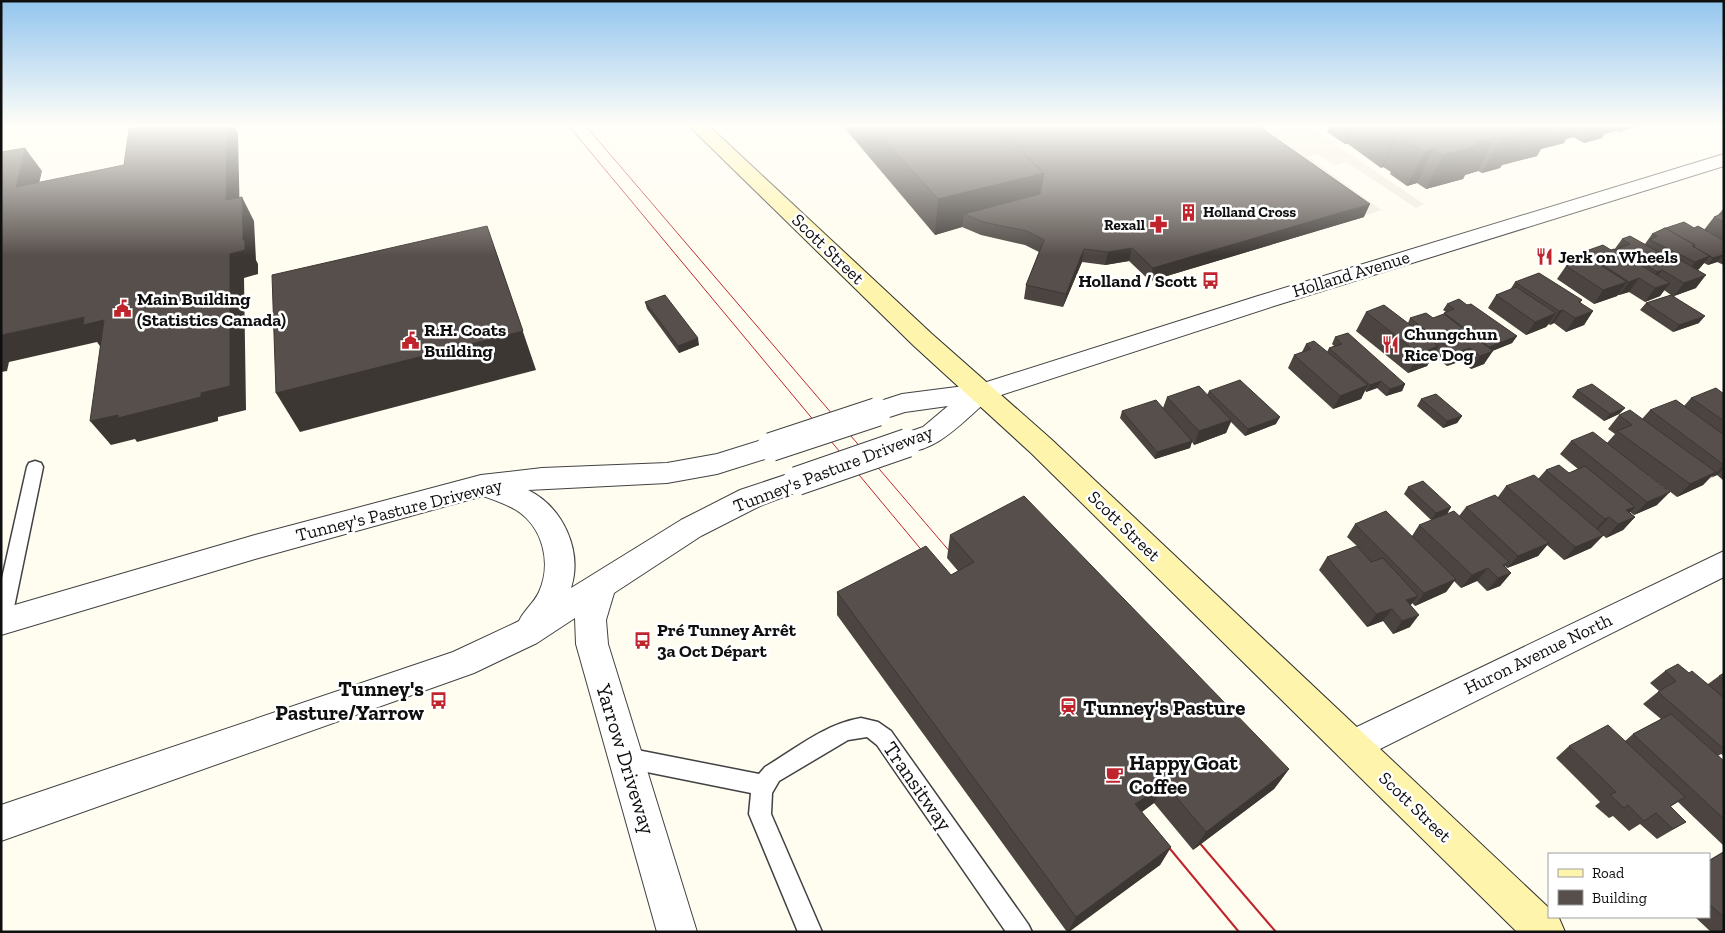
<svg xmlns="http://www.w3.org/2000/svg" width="1725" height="933" font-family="'Zilla Slab',serif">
<rect width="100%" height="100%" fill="#fffcf0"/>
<path fill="#efebdf" d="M1223 125H1307L1424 204 1416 208 1346 162 1334 165 1318 154 1309 157 1381 210 1363 216 1241 127Z"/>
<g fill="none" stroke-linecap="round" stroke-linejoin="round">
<defs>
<g id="service">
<path d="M35 461 41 463 43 467 11 622 9 628 2 630 1 583 27 467 29 463Z"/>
<path d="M861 718 878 722 891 731 1028 924 1032 932H1006L877 745 867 737 848 740 779 781 772 793 771 814 822 932H798L749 814 751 793 627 768 620 765 617 758 620 751 627 748 759 774 765 767C795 749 825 724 861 718Z"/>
</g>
<g id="minor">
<path d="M980 384 989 387 993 393 989 399C966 419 930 460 897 450L894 443 897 436 923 427 948 406 905 412 877 421 868 419 864 412 868 405 902 394Z"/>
<path d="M771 437 781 440 784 447 781 454 717 474 667 483 528 490C563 507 583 551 571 588L681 520 740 490 797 471 807 474 811 481 807 488 760 506 701 536 614 593 606 620 608 644 697 932H657L576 644 575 618 537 643 474 673 1 841V805L453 652 515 623 519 621C524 610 534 603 539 592 552 563 543 527 516 510 506 504 494 500 483 496L255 559 1 635V609L255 535 481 475 542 468 667 463 717 454Z"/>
<path d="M1724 551V577L1364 757 1352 762 1340 757 1335 746 1340 735Z"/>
</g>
<path id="tertiary" d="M1724 154V166L1274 306 989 399 980 402 971 399 967 393 971 387 1258 296Z"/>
<path id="secondary" d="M688 125H708L932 334 1051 439 1549 908V917L1559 918 1565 932H1517L1031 453 914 346Z"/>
</defs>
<use href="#service" stroke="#424242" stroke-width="3"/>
<use href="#minor" stroke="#424242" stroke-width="2"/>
<use href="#tertiary" stroke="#424242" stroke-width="2"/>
<use href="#secondary" stroke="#313131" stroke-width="2"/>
<use href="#service" fill="#fff" fill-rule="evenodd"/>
<use href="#minor" fill="#fff" fill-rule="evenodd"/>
<use href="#tertiary" fill="#fff" fill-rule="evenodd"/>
<use href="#secondary" fill="#fff4ab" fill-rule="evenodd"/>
<g stroke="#c0252e" stroke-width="1">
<path d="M568 125 929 559"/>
<path d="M585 125 957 560"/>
</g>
<g stroke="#c0252e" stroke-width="2">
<path d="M1191 833 1276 932"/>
<path d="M1161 838 1239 932"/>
</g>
<defs>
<g id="minor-bridge">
<path d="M771 447 877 412"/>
<path d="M797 481 907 443"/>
</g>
</defs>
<use href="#minor-bridge" stroke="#424242" stroke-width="30" stroke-linecap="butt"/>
<use href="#minor-bridge" stroke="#fff" stroke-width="28"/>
</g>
<g fill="#4b4440">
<path d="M842 125H1257L1364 217 1150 281 1129 261 1105 265 1082 262 1063 307 1024 299 1026 285 1039 252 1025 245 981 235 962 227 935 235Z"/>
<path d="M1328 125H1637L1635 127 1619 132 1615 131 1604 134 1602 138 1584 143 1573 137 1566 139 1564 143 1541 149 1537 156 1502 165 1500 168 1482 173 1478 171 1465 175 1463 179 1426 189 1417 183 1407 186 1390 174 1391 172 1383 167 1381 168 1348 144H1345L1327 132 1329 126Z"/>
<path d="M1724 208V241L1704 230 1714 217 1718 215Z"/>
<path d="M1694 228 1724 241V265L1717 262 1708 265 1704 263 1699 269 1698 270 1696 288 1674 296 1699 323 1673 332 1640 310 1646 303 1671 295 1664 290 1660 296 1645 302 1629 292 1619 295H1618L1617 296 1594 304 1557 279 1566 266 1576 262 1583 252 1614 250 1622 239 1645 244 1652 234Z"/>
<path d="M1515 282 1582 300 1580 303 1593 311 1584 325 1566 332 1554 323 1550 325 1549 324 1546 327 1526 335 1488 308 1496 295 1510 290Z"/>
<path d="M645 302 699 345 679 353 647 309Z"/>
<path d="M1447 304 1467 305 1517 336 1512 343 1492 351 1484 364 1471 369 1461 361 1447 366 1433 355 1427 366 1408 373 1356 331 1366 312 1408 323 1410 318H1433L1443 314 1446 312 1443 310Z"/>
<path d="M1335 337 1405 384 1402 391 1386 396 1377 388 1366 392 1365 390 1361 399 1333 409 1288 368 1294 355 1302 352 1306 344 1327 352 1329 348 1334 346 1332 344Z"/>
<path d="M1577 390 1625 408 1619 414 1604 421 1572 397Z"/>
<path d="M1209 391 1276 424 1245 436 1231 422 1226 433 1194 445 1192 442 1190 448 1155 459 1120 418 1122 411 1163 408 1167 397 1207 395Z"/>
<path d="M1724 394V481L1717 475 1710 477 1703 485 1677 497 1648 475 1657 505 1634 515 1630 512H1629L1635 517 1623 530 1606 538 1603 535 1591 548 1564 560 1547 545 1538 556 1507 568 1505 566V567L1511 573 1500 586 1487 591 1477 581 1461 588 1454 581 1446 592 1415 606 1412 603 1411 605 1410 627 1393 634 1383 621 1367 627 1319 570 1327 557 1357 546 1347 537 1355 524 1412 536 1419 525 1459 516 1466 507 1498 497 1506 486 1538 479 1546 470 1569 473 1578 469 1560 454 1571 441 1607 443 1615 434 1608 429 1619 415 1642 419 1650 410 1684 406 1691 398Z"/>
<path d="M1421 399 1462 416 1457 423 1443 428 1417 406Z"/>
<path d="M1408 487 1451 507 1447 514 1431 520 1404 494Z"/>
<path d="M950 535 1289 769 1274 789 1193 850 1154 803 1142 812 1171 847 1160 865 1069 932H1067L837 615V592L951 575 958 571 947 558Z"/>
<path d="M1665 671 1689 673 1708 684 1719 676 1724 673V756L1721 754 1718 756 1724 761V846L1678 802 1670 807 1686 822 1657 839 1640 824 1629 831 1613 816 1609 818 1595 806 1600 802 1556 758 1569 746 1625 741 1633 734 1661 719 1643 704 1659 691 1650 683Z"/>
<path d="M1724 851V932H1711L1695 917H1709V860Z"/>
</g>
<g fill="#3d3734">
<path d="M227 125H234L238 134 240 224 226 200Z"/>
<path d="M1353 125H1356L1348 144H1345Z"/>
<path d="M1544 125 1563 126 1568 125 1564 132 1571 130 1574 125H1580L1573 137 1566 139 1564 143 1541 149 1537 156 1502 165 1500 168 1482 173 1500 139 1516 132Z"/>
<path d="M1595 125H1619L1615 131 1604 134 1602 138 1584 143Z"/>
<path d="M1623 125H1637L1635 127 1619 132Z"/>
<path d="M1399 133 1383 167 1381 168 1396 134Z"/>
<path d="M1496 137 1478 171 1465 175 1463 179 1426 189 1443 155 1477 142Z"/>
<path d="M25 148 42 171 33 210 16 187Z"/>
<path d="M1433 149 1417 183 1407 186 1424 152Z"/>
<path d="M1044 173 1038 208 983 222 964 214 962 227 935 235 938 199Z"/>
<path d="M242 197 254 221 256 260 258 264V274L244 278 246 410 218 417V421L137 442 135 439 111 445 90 421 201 393 230 254 243 240Z"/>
<path d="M1370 204 1364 217 1150 281 1153 268Z"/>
<path d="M487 226 536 370 300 432 276 393Z"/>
<path d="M1132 248 1129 261 1105 265 1108 252Z"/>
<path d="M1084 249 1082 262 1063 307 1066 294Z"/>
<path d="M1723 255 1717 262 1708 265 1713 258Z"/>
<path d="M1710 256 1699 269 1685 275 1695 262Z"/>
<path d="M1662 270 1652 283 1647 285 1657 272Z"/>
<path d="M1706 275 1696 288 1674 296 1684 283Z"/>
<path d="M1639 278 1629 292 1619 295 1629 282Z"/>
<path d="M1627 282 1617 296 1594 304 1603 290Z"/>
<path d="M1670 283 1660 296 1645 302 1655 288Z"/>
<path d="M1563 310 1554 323 1550 325 1559 311Z"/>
<path d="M1593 311 1584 325 1566 332 1575 318Z"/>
<path d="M1556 313 1546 327 1526 335 1535 322Z"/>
<path d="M1705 316 1699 323 1673 332 1679 325Z"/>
<path d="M84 317 104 320 102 349 97 342 9 362 7 371 1 372V335Z"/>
<path d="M1517 336 1512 343 1485 354 1489 347Z"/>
<path d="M698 338 699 345 679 353 678 346Z"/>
<path d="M1438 346 1427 366 1408 373 1419 354Z"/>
<path d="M1470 348 1461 361 1447 366 1455 353Z"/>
<path d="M1493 351 1484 364 1471 369 1480 356Z"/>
<path d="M1381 381 1377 388 1366 392 1370 385Z"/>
<path d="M1405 384 1402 391 1386 396 1390 389Z"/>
<path d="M1368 385 1361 399 1333 409 1340 396Z"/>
<path d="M1625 408 1619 414 1604 421 1610 414Z"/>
<path d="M1462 416 1457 423 1443 428 1447 421Z"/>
<path d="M1280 417 1276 424 1245 436 1248 429Z"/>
<path d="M1231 420 1226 433 1194 445 1199 431Z"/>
<path d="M1192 441 1190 448 1155 459 1157 452Z"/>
<path d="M1724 465V468L1717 475 1711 478Z"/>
<path d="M1716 472 1703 485 1677 497 1690 484Z"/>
<path d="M1670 492 1657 505 1634 515 1647 502Z"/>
<path d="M1451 507 1447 514 1431 520 1436 513Z"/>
<path d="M1635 507 1623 520 1626 510Z"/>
<path d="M1609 517 1597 530 1593 532 1605 519Z"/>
<path d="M1635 517 1623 530 1606 538 1618 524Z"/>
<path d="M1604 535 1591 548 1564 560 1575 547Z"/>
<path d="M1549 543 1538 556 1507 568 1518 556Z"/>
<path d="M1488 568 1477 581 1461 588 1472 575Z"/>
<path d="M1511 573 1500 586 1487 591 1498 578Z"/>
<path d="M1456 579 1446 592 1415 606 1424 593Z"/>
<path d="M1418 596 1408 608 1406 600Z"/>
<path d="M1392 609 1383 621 1367 627 1376 614Z"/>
<path d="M1419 615 1410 627 1393 634 1402 621Z"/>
<path d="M1289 769 1274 789 1193 850 1206 832Z"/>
<path d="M1165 784 1154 803 1125 823 1135 804Z"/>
<path d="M1171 847 1160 865 1068 932 1076 917Z"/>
</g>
<g fill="#574f4b" stroke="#3d3734">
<path d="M149 125H227L226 200 242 197 243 240H245V250L230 254V386L201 393V397L118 418V415L90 421 104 320 83 325 84 317 1 335V152L25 148 16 187 124 165 129 129Z"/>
<path d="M871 125H994L1044 173 938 199Z"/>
<path d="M994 125H1257L1370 204 1153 268 1132 248 1108 252 1084 249 1066 294 1026 285 1044 240 1027 231 983 222 964 214 1040 194 1044 173Z"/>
<path d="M1384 125H1544L1516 132 1519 133 1500 139 1496 137 1477 142 1481 144 1443 155 1433 149 1424 152 1405 140 1408 139 1399 133 1396 134Z"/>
<path d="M1555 125H1567L1563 126 1571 130 1548 137Z"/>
<path d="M1724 213V222L1714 217Z"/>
<path d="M1684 222 1694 228 1698 226 1724 241V255H1723L1713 258 1694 247 1695 245 1665 228 1663 229Z"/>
<path d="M487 226 523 331 276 393 272 275Z"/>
<path d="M1665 228 1695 245 1692 246 1710 256 1695 262 1650 240 1657 236 1652 234Z"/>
<path d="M1630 236 1662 254 1667 252 1706 275 1684 283 1662 270 1657 272 1619 248 1630 244 1622 239Z"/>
<path d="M1603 245 1611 250 1614 249 1670 283 1655 288 1639 278 1629 282 1583 252Z"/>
<path d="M1589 258 1627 282 1603 290 1566 266Z"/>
<path d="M1539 273 1582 300 1579 302 1593 311 1575 318 1563 310 1559 311 1515 282Z"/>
<path d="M1516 287 1556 313 1535 322 1496 295Z"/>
<path d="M665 295 698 338 678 346 645 302Z"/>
<path d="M1671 295 1705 316 1679 325 1646 303Z"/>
<path d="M1459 299 1467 305 1471 304 1517 336 1489 347 1444 313 1454 309 1447 304Z"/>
<path d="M1384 305 1438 346 1419 354 1366 312Z"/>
<path d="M1426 313 1433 318 1444 314 1493 351 1480 356 1470 348 1455 353 1410 318Z"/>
<path d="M1348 333 1405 384 1390 389 1381 381 1370 385 1329 348 1342 344 1335 337Z"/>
<path d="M1314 341 1368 385 1340 396 1294 355 1311 349 1306 344Z"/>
<path d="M1240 380 1280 417 1248 429 1209 391Z"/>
<path d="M1592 384 1625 408 1610 414 1577 390Z"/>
<path d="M1199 386 1231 420 1199 431 1167 397Z"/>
<path d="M1716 388 1724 394V421L1691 398Z"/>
<path d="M1436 394 1462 416 1447 421 1421 399Z"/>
<path d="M1156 400 1192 441 1157 452 1122 411Z"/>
<path d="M1676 400 1724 435V465L1650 410Z"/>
<path d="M1630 410 1716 472 1690 484 1617 431 1632 425 1619 415Z"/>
<path d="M1593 432 1670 492 1647 502 1571 441Z"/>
<path d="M1559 465 1569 473 1585 466 1635 507 1626 510 1635 517 1618 524 1609 517 1605 519 1546 470Z"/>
<path d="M1534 475 1604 535 1575 547 1506 486Z"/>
<path d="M1423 481 1451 507 1436 513 1408 487Z"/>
<path d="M1495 495 1549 543 1518 556 1466 507Z"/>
<path d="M1024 496 1289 769 1206 832 1165 784 1135 804 1171 847 1076 917 837 592 926 546 951 575 974 562 950 535Z"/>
<path d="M1386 511 1456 579 1424 593 1355 524Z"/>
<path d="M1454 511 1509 562 1503 565 1511 573 1498 578 1488 568 1472 575 1419 525Z"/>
<path d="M1357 546 1371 562 1383 558 1418 596 1406 600 1419 615 1402 621 1392 609 1376 614 1327 557Z"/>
<path d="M1678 664 1689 673 1692 671 1724 698V749L1658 692 1676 681 1665 671Z"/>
<path d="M1724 673V680L1719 676Z"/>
<path d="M1671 714 1724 761V819L1633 734Z"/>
<path d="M1608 725 1685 797 1670 806 1686 822 1673 829 1656 813 1644 821 1628 805 1624 808 1610 795 1616 792 1569 746Z"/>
<path d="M1724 852V917L1709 904V861Z"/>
</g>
<linearGradient id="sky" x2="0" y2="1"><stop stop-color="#93c5ee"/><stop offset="0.49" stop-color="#fffef8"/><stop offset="1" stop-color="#fffef8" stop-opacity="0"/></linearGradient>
<rect width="1725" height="256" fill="url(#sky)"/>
<defs>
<symbol id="building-bare" viewBox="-9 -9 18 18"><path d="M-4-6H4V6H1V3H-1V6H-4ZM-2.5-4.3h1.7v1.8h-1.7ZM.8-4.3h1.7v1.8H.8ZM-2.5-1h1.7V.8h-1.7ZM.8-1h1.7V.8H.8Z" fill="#c0252e" stroke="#fff" stroke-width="2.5" paint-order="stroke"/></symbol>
<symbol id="pharmacy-bare" viewBox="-9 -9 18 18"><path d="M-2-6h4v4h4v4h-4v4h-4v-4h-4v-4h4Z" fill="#c0252e" stroke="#fff" stroke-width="2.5" paint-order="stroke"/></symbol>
<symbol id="restaurant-bare" viewBox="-9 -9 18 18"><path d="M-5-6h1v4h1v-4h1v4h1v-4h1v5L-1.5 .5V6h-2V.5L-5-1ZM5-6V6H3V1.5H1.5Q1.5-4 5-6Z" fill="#c0252e" stroke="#fff" stroke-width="2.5" paint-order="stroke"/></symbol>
<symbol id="bus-bare" viewBox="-9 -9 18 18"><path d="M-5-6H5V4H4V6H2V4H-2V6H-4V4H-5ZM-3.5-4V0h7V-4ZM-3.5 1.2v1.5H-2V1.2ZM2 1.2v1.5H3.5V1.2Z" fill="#c0252e" stroke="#fff" stroke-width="2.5" paint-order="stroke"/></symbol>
<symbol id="civic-bare" viewBox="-9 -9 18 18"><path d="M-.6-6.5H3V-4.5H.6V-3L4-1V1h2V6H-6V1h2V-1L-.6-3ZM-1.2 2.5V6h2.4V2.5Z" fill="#c0252e" stroke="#fff" stroke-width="2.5" paint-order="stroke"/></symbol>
<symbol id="station-bare" viewBox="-9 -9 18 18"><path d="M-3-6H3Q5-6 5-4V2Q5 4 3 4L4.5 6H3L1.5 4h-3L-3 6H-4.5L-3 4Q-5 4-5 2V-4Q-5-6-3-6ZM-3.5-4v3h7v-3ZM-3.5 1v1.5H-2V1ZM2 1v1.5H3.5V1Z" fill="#c0252e" stroke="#fff" stroke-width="2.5" paint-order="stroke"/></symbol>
<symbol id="cafe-bare" viewBox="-9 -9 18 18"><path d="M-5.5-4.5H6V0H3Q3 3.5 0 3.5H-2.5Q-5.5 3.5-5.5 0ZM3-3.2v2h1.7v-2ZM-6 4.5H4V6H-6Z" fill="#c0252e" stroke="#fff" stroke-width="2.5" paint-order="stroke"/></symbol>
</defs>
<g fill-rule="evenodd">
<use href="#building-bare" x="1176" y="200" width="25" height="25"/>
<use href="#pharmacy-bare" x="1146" y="212" width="25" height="25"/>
<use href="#restaurant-bare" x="1532" y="244" width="25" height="25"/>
<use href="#bus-bare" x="1198" y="268" width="25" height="25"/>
<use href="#civic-bare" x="110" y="296" width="25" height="25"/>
<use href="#civic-bare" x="398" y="328" width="25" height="25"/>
<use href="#restaurant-bare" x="1378" y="332" width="25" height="25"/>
<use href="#bus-bare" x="630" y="628" width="25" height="25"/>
<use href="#bus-bare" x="426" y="688" width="25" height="25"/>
<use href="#station-bare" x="1056" y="694" width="25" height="25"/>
<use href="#cafe-bare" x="1102" y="762" width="25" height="25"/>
</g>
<g text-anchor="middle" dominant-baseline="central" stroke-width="5" stroke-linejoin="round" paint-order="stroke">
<g font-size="15" font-weight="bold" fill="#0f0f0f" stroke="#fff" text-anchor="start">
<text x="1203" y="212">Holland Cross</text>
<text x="1145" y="225" text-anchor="end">Rexall</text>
</g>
<g font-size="18" fill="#0f0f0f" stroke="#fff">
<text transform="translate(828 249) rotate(44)">Scott Street</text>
<text transform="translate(1351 274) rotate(-17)">Holland Avenue</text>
<text transform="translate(833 469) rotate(-21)">Tunney's Pasture Driveway</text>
<text transform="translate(399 510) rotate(-14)">Tunney's Pasture Driveway</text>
<text transform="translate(1124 526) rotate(44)">Scott Street</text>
<text transform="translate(1538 654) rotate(-26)">Huron Avenue North</text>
<text transform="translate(1415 807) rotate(44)">Scott Street</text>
</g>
<g font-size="18" font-weight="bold" fill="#0f0f0f" stroke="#fff" text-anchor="start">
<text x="1558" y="257">Jerk on Wheels</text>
<text x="1197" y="281" text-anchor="end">Holland / Scott</text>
<text x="137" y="299">Main Building<tspan x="137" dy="21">(Statistics Canada)</tspan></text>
<text x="424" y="330">R.H. Coats<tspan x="424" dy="21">Building</tspan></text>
<text x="1404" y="334">Chungchun<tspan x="1404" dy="21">Rice Dog</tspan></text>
<text x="657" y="630">Pré Tunney Arrêt<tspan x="657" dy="21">3a Oct Départ</tspan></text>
</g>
<g font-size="21" font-weight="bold" fill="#0f0f0f" stroke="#fff" text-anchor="start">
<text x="424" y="688" text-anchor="end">Tunney's<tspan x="424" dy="24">Pasture/Yarrow</tspan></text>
<text x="1083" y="707">Tunney's Pasture</text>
<text x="1129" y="762">Happy Goat<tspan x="1129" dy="24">Coffee</tspan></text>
</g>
<g font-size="21" fill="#0f0f0f" stroke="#fff">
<text transform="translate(626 759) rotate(73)">Yarrow Driveway</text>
<text transform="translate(918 786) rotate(55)">Transitway</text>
</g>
</g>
<rect width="1725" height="933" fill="none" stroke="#0f0f0f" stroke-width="5"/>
<rect x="1548" y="853" width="162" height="65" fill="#ffffff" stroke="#9f9f9f"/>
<rect x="1558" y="869" width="25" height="8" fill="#fff4ab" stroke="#9f9f9f"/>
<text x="1592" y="878" font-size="15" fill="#0f0f0f">Road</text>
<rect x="1558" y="890" width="25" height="15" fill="#574f4b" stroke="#9f9f9f"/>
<text x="1592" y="903" font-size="15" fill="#0f0f0f">Building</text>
</svg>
